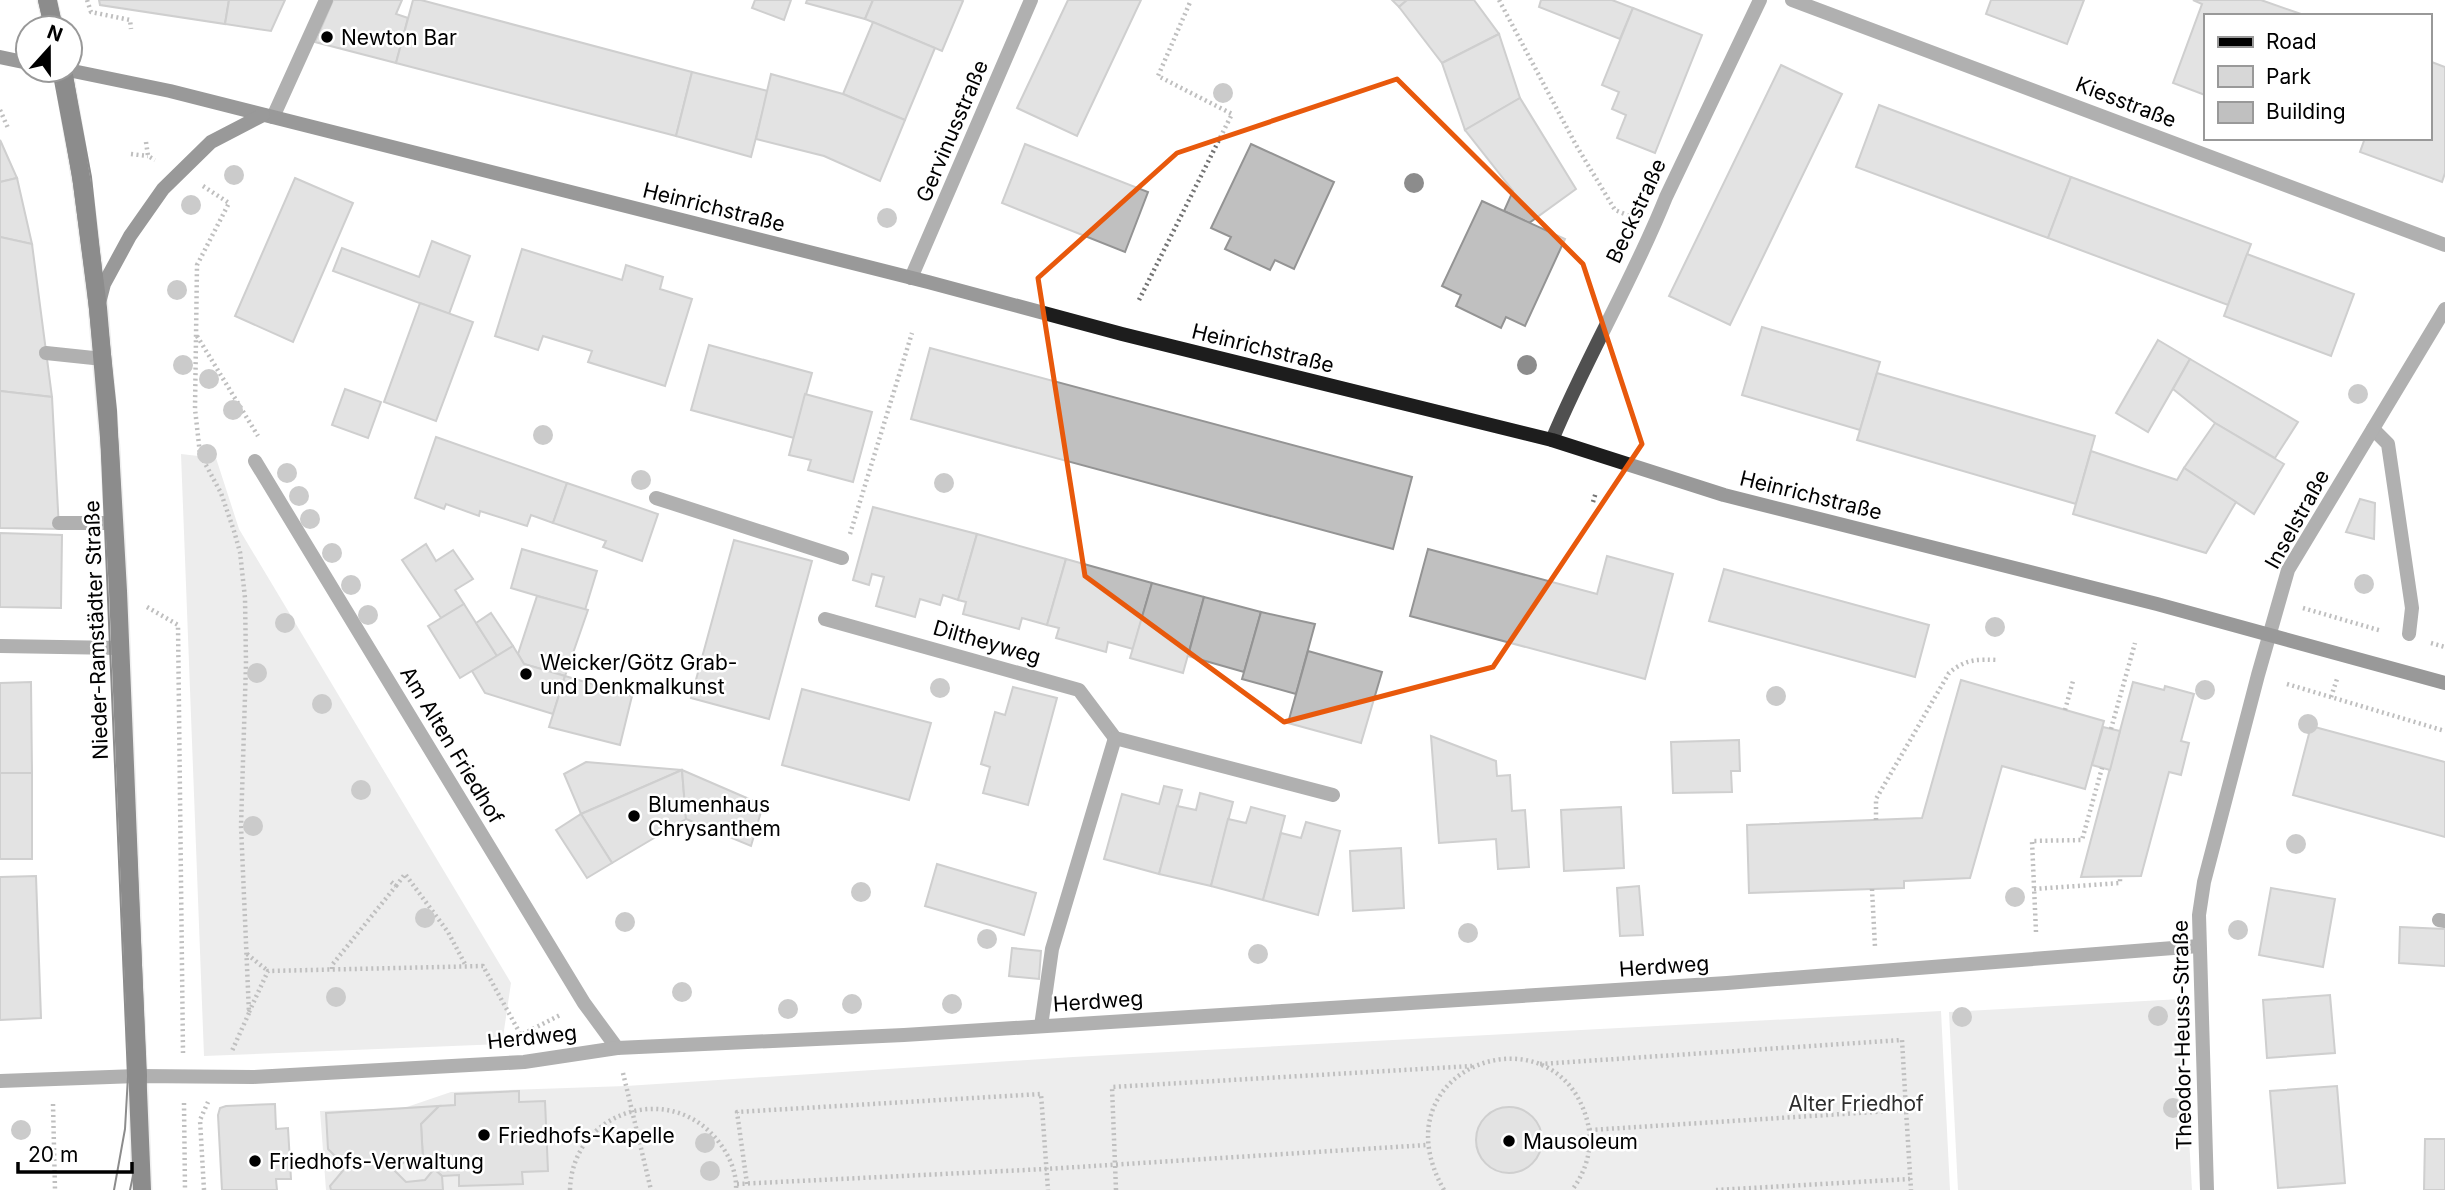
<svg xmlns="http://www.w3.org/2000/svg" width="2445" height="1190" font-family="Inter,sans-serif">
<rect width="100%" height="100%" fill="#fff"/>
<g fill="#d7d7d7">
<path d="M181 454 216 458 239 529 511 983 502 1044 204 1056Z"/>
<path d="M2181 999 2192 1190H1958L1949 1012Z"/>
<path d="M1941 1011 1950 1190H326L320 1111 404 1108 451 1092 626 1086 1073 1057Z"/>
</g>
<g fill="#c0c0c0" stroke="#949494" stroke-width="2">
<path d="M99 0H229L225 24 100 5Z"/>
<path d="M229 0H285L271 31 225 24Z"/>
<path d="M333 0H402L396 14 408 18 396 63 315 42Z"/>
<path d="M413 0H421L692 72 676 136 396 63Z"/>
<path d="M755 0H791L784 20 752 8Z"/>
<path d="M807 0H873L865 19 806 3Z"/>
<path d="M873 0H961L963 1 942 51 865 19Z"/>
<path d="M1068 0H1141L1077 136 1017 108Z"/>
<path d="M1392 0H1407L1399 7Z"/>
<path d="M1407 0H1474L1499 34 1442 63 1399 7Z"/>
<path d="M1541 0H1612L1633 8 1620 39 1539 7Z"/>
<path d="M1991 0H2084L2067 44 1986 14Z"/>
<path d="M2193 0H2261L2301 14 2205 16V95L2173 83 2202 4Z"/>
<path d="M1633 8 1702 35 1655 153 1617 138 1626 115 1612 109 1619 92 1602 85Z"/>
<path d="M873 22 935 48 905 120 843 94Z"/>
<path d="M1499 34 1520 98 1465 130 1442 63Z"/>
<path d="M2429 61 2445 67V173L2442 182 2360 152 2365 138H2429Z"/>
<path d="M1781 65 1842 94 1730 325 1669 296Z"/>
<path d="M692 72 768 91 751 157 676 136Z"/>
<path d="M771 74 843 94 905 120 880 181 824 156 756 139Z"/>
<path d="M1520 98 1576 189 1529 223 1504 211 1513 191 1465 130Z"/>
<path d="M1879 105 2071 177 2048 238 1856 167Z"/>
<path d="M0 140 1 142 17 178 0 182Z"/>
<path d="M1025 144 1148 192 1125 252 1002 203Z"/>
<path d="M1251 144 1334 182 1294 269 1275 260 1270 270 1225 249 1231 237 1211 228Z"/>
<path d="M2071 177 2251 244 2228 305 2048 238Z"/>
<path d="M17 178 32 244 0 237V182Z"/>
<path d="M295 178 353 203 293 342 235 316Z"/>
<path d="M1482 201 1565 239 1525 326 1506 317 1501 328 1456 306 1461 295 1442 286Z"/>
<path d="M0 237 32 244 52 397 0 391Z"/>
<path d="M432 241 470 256 449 314 333 271 342 248 419 277Z"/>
<path d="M522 249 622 280 626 265 663 277 660 289 692 299 665 386 588 362 592 351 543 336 538 350 495 336Z"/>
<path d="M2247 254 2354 294 2331 356 2224 316Z"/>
<path d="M420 303 473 322 436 421 384 402Z"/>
<path d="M1762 327 1880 362 1860 430 1742 395Z"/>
<path d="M2158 340 2190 359 2148 432 2116 413Z"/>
<path d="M709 345 812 373 794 438 691 410Z"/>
<path d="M930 348 1412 477 1393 549 911 419Z"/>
<path d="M2190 359 2298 422 2275 458 2215 423 2173 389Z"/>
<path d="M1877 373 2095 436 2076 504 1857 440Z"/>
<path d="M345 389 381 402 368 438 332 425Z"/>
<path d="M0 391 52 397 59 529 0 528Z"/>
<path d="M805 394 872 412 853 482 808 470 811 460 789 455Z"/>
<path d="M2215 423 2284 464 2254 514 2184 468Z"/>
<path d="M436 437 567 483 553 523 531 515 527 526 480 511 479 516 446 504 444 509 415 498Z"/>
<path d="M2091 451 2177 480 2184 468 2236 502 2206 553 2073 514Z"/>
<path d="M567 483 658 514 642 561 603 547 606 541 553 523Z"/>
<path d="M2360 499 2375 503 2374 539 2346 532Z"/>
<path d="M873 507 977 534 958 600 943 595 940 605 920 599 915 617 876 606 884 577 872 574 869 585 853 580Z"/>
<path d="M0 533 62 535 61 608 0 607Z"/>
<path d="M977 534 1066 559 1047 625 1022 618 1019 629 963 614 966 602 958 600Z"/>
<path d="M734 540 812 561 769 719 691 698Z"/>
<path d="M426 544 436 561 453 550 473 579 455 590 464 604 441 618 402 560Z"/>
<path d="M522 549 597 571 585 610 511 588Z"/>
<path d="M1428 549 1597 594 1607 556 1673 574 1645 679 1410 616Z"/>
<path d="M1066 559 1152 583 1133 649 1108 642 1106 652 1056 638 1059 628 1047 625Z"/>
<path d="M1724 569 1929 625 1915 677 1709 621Z"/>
<path d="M1152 583 1204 597 1183 673 1130 658Z"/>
<path d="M537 596 588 610 565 676 524 664 518 654Z"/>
<path d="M1204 597 1261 612 1244 672 1188 656Z"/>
<path d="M464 604 497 656 460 678 428 626Z"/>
<path d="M1261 612 1315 624 1296 694 1242 679Z"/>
<path d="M491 613 513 646 497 656 476 623Z"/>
<path d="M513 646 524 664 565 676 553 714 485 693 472 671Z"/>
<path d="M1308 651 1382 672 1361 743 1288 723Z"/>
<path d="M565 676 632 696 620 745 549 727Z"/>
<path d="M1961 680 2104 721 2085 789 2002 766 1970 878 1904 881V888L1749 893 1747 825 1922 818Z"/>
<path d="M31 682 32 773H0V683Z"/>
<path d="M2133 682 2164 690 2165 686 2194 694 2181 741 2189 743 2181 775 2169 772 2141 876 2081 877Z"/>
<path d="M1013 687 1057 698 1028 805 983 793 990 767 981 764 995 712 1005 715Z"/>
<path d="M802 689 931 723 909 800 782 765Z"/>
<path d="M2311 726 2445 762V837L2293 795Z"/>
<path d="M2103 727 2120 731 2110 770 2092 765Z"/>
<path d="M1431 736 1496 761 1497 776 1510 775 1512 811 1525 810 1529 867 1498 869 1496 839 1439 843Z"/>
<path d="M1739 740 1740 771H1731L1732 792 1673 793 1671 742Z"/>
<path d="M586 762 682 770 581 814 564 774Z"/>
<path d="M682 770 686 819 612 863 581 814Z"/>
<path d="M682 770 763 805 751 846 686 819Z"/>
<rect x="0" y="773" width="32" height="86"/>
<path d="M1164 786 1182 790 1159 874 1104 859 1122 794 1159 804Z"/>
<path d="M1200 793 1233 802 1211 886 1159 874 1177 806 1196 810Z"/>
<path d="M1251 807 1285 816 1263 900 1211 886 1228 819 1246 823Z"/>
<path d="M1621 807 1624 868 1564 871 1561 810Z"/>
<path d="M581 814 612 863 587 878 556 830Z"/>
<path d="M1306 822 1340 831 1318 915 1263 900 1281 833 1301 838Z"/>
<path d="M1401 848 1404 908 1353 911 1350 851Z"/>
<path d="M937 864 1036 893 1024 935 925 906Z"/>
<path d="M36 876 41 1018 0 1020V877Z"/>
<path d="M1639 886 1643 935 1620 936 1617 888Z"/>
<path d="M2271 888 2335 899 2323 967 2259 955Z"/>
<path d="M2400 927 2445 929V966L2399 963Z"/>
<path d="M1012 948 1041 951 1039 979 1009 976Z"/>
<path d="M2330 995 2335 1053 2267 1058 2263 1000Z"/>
<path d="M2337 1086 2345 1183 2278 1188 2270 1091Z"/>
<path d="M519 1091V1102L545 1101 548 1171 522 1172 523 1184 459 1186V1175L442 1176 423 1160 421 1124 439 1106 455 1105V1094Z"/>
<path d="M275 1104 276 1129 288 1128 291 1179H276L277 1190H222L218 1115 220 1108 226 1106Z"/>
<path d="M439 1106 421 1124 423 1160 405 1161 395 1171 406 1182 425 1180 434 1169 442 1176 443 1190H331L330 1186 346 1167 328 1149 326 1113Z"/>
<circle cx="1509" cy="1140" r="33"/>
<path d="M2425 1139H2445V1190H2424Z"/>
</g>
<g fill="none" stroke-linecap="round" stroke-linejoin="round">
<defs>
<g id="primary">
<path d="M47 0 54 28"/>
<path d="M63 70 82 183 98 308 110 449 118 591 142 1190"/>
</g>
</defs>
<use href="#primary" stroke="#dbdbdb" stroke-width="21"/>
<g stroke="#727272" stroke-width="4.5" stroke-dasharray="2 3.5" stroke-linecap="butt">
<path d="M87 0 91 12 130 20 131 29"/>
<path d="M1499 0 1576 145 1615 210 1632 217"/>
<path d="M0 110 8 128"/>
<path d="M146 142 148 156 155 160"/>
<path d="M131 154 148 156"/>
<path d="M203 186 229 203 197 265 195 409 200 454 221 493 234 531 240 552 245 598 246 664 241 826 249 1013 231 1053"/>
<path d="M1139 300 1232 114 1158 76 1191 0"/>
<path d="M197 336 258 436"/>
<path d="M1593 502 1596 492"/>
<path d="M850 534 912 333"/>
<path d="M147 607 178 625 183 1053"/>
<path d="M2303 608 2382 631"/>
<path d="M2431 643 2445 647"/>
<path d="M2287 684 2445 731"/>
<path d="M2331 697 2337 679"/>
<path d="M2065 710 2073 681"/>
<path d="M2111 729 2135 643"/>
<path d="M1876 820V799L1949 673C1965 659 1978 659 1998 660"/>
<path d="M396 886 405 874 448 932 466 966"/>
<path d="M1872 889 1875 947"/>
<path d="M2034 889 2120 883V876"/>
<path d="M2036 932 2032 841 2082 840 2102 768"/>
<path d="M247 954 268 971"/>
<path d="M332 969V965L396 886 390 881"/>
<path d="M249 1012 268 971 483 966 522 1037"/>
<path d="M523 1034 562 1014"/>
<path d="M1540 1064 1902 1040 1906 1110"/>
<path d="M623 1073 651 1190"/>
<path d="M184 1103 185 1190"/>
<path d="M53 1104 55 1190"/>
<path d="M1590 1130 1906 1110 1911 1190"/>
<path d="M737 1184 1046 1169 1427 1145"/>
<path d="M747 1184 737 1112 1041 1094 1048 1190"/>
<path d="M204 1190 200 1120 208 1102"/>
<path d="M570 1190C572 1109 675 1079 721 1145 730 1157 737 1174 736 1190"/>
<path d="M1116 1190 1112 1087 1472 1066"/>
<path d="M1444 1190C1374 1067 1555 1004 1587 1120 1594 1145 1587 1170 1572 1190"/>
<path d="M1716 1190 1910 1179"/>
</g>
<g stroke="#505050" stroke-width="14">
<path d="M46 353 103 359"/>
<path d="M656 498 842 558"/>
<path d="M59 523H114"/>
<path d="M2439 920 2445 921"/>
</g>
<g stroke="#505050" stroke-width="14">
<path d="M1792 0 2445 245"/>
<path d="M273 117 326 0"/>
<path d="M911 278 1031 0"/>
<path d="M2373 429 2388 444 2412 608 2409 634"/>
<path d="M1552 440C1586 358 1633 280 1666 197L1760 0"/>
<path d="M255 461 584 1003 617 1048"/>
<path d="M825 619 1079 690 1115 738 1333 795"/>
<path d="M0 646 120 648"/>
<path d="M1041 1026 1052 949 1115 738"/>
<path d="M0 1081 137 1076 253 1077 524 1062 617 1048 904 1035 1727 983 2199 946"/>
<path d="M2207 1190 2199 915 2204 882 2258 675 2288 570 2445 309"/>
</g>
<g stroke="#1d1d1d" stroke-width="14">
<path d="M0 57 28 63"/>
<path d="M68 70 170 91 928 282 1122 334 1552 440 1724 495 2157 604 2445 683"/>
<path d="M99 303 104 284 130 236 163 189 211 142 263 115"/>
</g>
<use href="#primary" stroke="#000" stroke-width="18"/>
<g stroke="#000" stroke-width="2">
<path d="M39 0 45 28"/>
<path d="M56 0 62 28"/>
<path d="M70 65 91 177 116 410 146 1076 143 1129 130 1190"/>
<path d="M53 70 73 176 88 290 100 408 128 1076 125 1129 114 1190"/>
</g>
</g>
<g fill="#8c8c8c">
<circle cx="1223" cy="93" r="10"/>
<circle cx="234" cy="175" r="10"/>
<circle cx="1414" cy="183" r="10"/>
<circle cx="191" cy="205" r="10"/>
<circle cx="887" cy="218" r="10"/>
<circle cx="177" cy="290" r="10"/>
<circle cx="183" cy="365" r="10"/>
<circle cx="1527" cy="365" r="10"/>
<circle cx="209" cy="379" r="10"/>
<circle cx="2358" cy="394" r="10"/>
<circle cx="233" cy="410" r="10"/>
<circle cx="543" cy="435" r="10"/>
<circle cx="207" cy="454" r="10"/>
<circle cx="287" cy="473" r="10"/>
<circle cx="641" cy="480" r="10"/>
<circle cx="944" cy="483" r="10"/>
<circle cx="299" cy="496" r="10"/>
<circle cx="310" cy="519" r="10"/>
<circle cx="332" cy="553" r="10"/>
<circle cx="2364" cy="584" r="10"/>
<circle cx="351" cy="585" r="10"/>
<circle cx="368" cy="615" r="10"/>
<circle cx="285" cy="623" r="10"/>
<circle cx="1995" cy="627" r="10"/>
<circle cx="257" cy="673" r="10"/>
<circle cx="940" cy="688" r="10"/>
<circle cx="2205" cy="690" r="10"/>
<circle cx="1776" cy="696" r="10"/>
<circle cx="322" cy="704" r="10"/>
<circle cx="2308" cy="724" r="10"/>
<circle cx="361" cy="790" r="10"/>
<circle cx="253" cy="826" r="10"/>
<circle cx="2296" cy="844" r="10"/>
<circle cx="861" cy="892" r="10"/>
<circle cx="2015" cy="897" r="10"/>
<circle cx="425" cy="918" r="10"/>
<circle cx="625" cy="922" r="10"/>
<circle cx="2238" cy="930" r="10"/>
<circle cx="1468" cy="933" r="10"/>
<circle cx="987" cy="939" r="10"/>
<circle cx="1258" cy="954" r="10"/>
<circle cx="682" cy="992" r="10"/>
<circle cx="336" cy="997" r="10"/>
<circle cx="852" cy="1004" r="10"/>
<circle cx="952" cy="1004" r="10"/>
<circle cx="788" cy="1009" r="10"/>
<circle cx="2158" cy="1016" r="10"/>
<circle cx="1962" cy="1017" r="10"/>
<circle cx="2173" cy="1108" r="10"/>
<circle cx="21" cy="1130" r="10"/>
<circle cx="705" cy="1143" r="10"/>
<circle cx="710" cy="1171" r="10"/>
</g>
<path d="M0 0H2445V1190H0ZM1397 79 1583 264 1642 444 1493 667 1284 722 1085 576 1038 278 1177 153Z" fill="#fff" fill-opacity=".55" fill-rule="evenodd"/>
<path fill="none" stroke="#e8590c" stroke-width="5" stroke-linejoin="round" d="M1397 79 1583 264 1642 444 1493 667 1284 722 1085 576 1038 278 1177 153Z"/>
<g fill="#000" stroke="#fff" stroke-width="2.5">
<circle cx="327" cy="37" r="7"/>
<circle cx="526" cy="674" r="7"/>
<circle cx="634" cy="816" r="7"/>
<circle cx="484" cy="1135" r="7"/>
<circle cx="1509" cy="1141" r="7"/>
<circle cx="255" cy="1161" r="7"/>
</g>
<g text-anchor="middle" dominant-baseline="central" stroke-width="5" stroke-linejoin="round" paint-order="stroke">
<g font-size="21" fill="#000" stroke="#fff" text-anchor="start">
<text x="341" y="37">Newton Bar</text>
<text x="540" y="662">Weicker/Götz Grab-<tspan x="540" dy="24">und Denkmalkunst</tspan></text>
<text x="648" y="804">Blumenhaus<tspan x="648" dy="24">Chrysanthem</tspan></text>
<text x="498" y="1135">Friedhofs-Kapelle</text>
<text x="1523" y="1141">Mausoleum</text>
<text x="269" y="1161">Friedhofs-Verwaltung</text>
</g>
<g font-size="21" fill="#000" stroke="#fff">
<text transform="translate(2126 102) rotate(21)">Kiesstraße</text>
<text transform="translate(952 131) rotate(-67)">Gervinusstraße</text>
<text transform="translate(714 207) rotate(14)">Heinrichstraße</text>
<text transform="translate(1636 211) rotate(-65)">Beckstraße</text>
<text transform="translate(1263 348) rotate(14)">Heinrichstraße</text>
<text transform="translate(1811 495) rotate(14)">Heinrichstraße</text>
<text transform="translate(2297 519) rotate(-61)">Inselstraße</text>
<text transform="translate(96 630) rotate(-92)">Nieder-Ramstädter Straße</text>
<text transform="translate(987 642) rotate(16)">Diltheyweg</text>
<text transform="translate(452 745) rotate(59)">Am Alten Friedhof</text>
<text transform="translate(1664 966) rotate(-4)">Herdweg</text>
<text transform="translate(1098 1001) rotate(-4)">Herdweg</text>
<text transform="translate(2182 1035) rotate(-91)">Theodor-Heuss-Straße</text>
<text transform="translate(532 1037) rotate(-6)">Herdweg</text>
</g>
<g font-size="21" fill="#2e2e2e" stroke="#fff">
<text x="1856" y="1103">Alter Friedhof</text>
</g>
</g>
<rect x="2204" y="14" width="228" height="126" fill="#ffffff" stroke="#999999" stroke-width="2"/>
<rect x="2218" y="37" width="35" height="10" fill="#000000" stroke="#999999" stroke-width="2"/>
<text x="2266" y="49" font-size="21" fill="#000000">Road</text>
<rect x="2218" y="66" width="35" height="21" fill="#d7d7d7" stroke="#999999" stroke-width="2"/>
<text x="2266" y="84" font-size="21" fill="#000000">Park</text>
<rect x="2218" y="102" width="35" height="21" fill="#c0c0c0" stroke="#999999" stroke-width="2"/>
<text x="2266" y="119" font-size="21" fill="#000000">Building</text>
<g transform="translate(49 49) rotate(21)"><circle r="33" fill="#ffffff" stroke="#999999" stroke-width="2"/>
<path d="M0-5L12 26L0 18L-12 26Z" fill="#000000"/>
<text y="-10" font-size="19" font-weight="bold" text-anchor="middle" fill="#000000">N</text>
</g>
<path d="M18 1162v10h114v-10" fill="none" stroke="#000000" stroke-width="3.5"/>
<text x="28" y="1162" font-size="21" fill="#000000" stroke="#ffffff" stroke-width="5" paint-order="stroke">20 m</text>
</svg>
